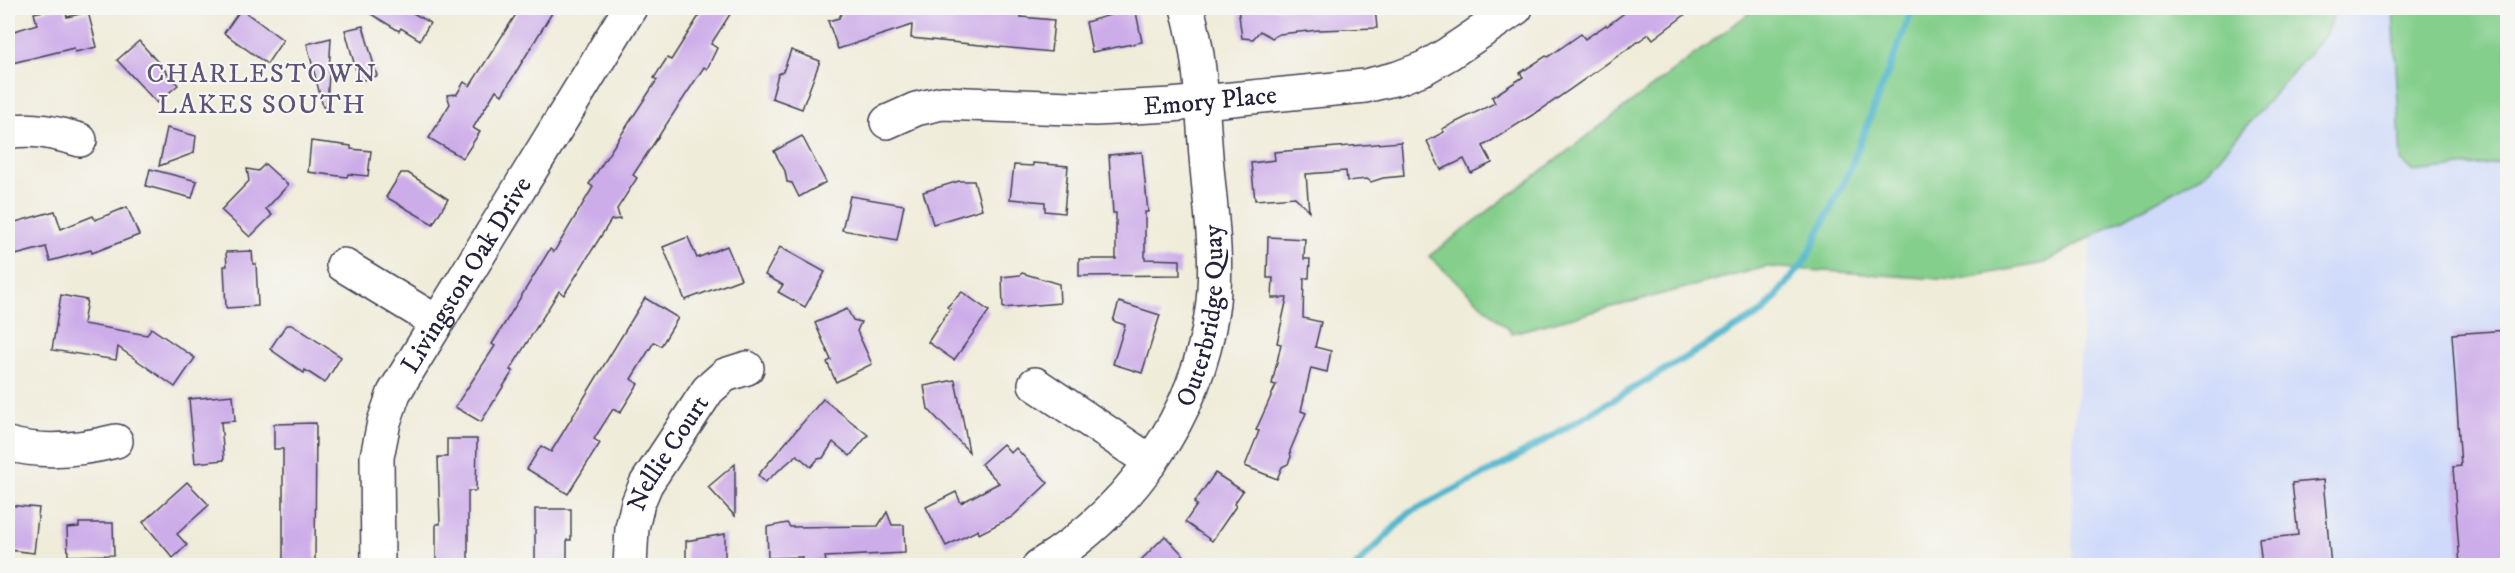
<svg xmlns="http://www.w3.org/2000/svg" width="2515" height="573" font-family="'IM FELL DW Pica',serif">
<rect width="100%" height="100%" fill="#f6f6f2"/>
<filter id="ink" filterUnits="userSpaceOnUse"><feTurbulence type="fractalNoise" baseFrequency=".0167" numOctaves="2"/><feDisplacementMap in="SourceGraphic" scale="12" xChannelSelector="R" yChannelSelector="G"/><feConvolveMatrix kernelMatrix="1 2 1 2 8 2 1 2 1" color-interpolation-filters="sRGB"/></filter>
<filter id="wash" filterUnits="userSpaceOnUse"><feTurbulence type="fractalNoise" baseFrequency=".008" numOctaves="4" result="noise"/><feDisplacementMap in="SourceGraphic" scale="24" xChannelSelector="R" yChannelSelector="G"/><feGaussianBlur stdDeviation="1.35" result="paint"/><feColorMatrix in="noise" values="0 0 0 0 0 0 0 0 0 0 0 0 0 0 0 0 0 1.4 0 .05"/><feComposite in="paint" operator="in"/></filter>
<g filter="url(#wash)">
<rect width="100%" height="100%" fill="#f0ecda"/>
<path fill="#cfdafa" d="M2251 8H2507V565L2072 566 2073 437 2096 188Z"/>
<g fill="#84cf8c" stroke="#537864" stroke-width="1.5">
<path d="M1756 8H2336L2325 35 2205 174 2044 263 1954 280 1766 267 1512 333 1429 256Z"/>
<path d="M2393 8H2507V162L2413 172 2401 161Z"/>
</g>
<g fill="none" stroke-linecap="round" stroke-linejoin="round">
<path stroke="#4eb5cc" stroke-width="7" d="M1356 566 1409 513 1506 463 1763 312 1805 261 1849 171 1913 8"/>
</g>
<g id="blocks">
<g fill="#cdade9">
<path d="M57 8H65L67 17 88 12 97 47 75 52 74 48 8 64V33L37 24 34 13Z"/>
<path d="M361 8H405L430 23 420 40 401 28 399 31Z"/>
<path d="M520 8H555L502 95 496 90 473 128 480 132 463 158 429 138 450 104 447 95 457 94 464 82 470 86Z"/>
<path d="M704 8H734L711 44 717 48 707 69 704 67 633 175 637 178 617 209 620 219 611 220 564 295 559 291 510 370 513 371 481 422 455 407 495 346 492 344 550 249 554 252 593 187 589 184 657 80 654 78 667 58 671 60Z"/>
<path d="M857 8 925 10 928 8H1022L1021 17 1054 20 1051 52 911 38 912 25 838 49 828 21 839 18 842 12Z"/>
<path d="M1238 8H1375L1377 28 1319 30 1279 34 1272 38 1260 31 1253 39 1242 38Z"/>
<path d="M1631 8H1694L1653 39 1649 34 1542 109 1483 146 1492 163 1471 173 1464 159 1441 170 1427 141 1444 132 1442 129 1495 103 1492 97 1523 77 1520 73 1546 56 1548 57 1581 34 1585 39 1606 25 1607 26Z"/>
<path d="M241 9 283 40 267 64 224 33Z"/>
<path d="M1120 12 1124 14 1136 12 1142 42 1092 52 1086 22Z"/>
<path d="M363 26 377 76 359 81 345 30Z"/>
<path d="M331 38 327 107H323L307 44Z"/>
<path d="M139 41 178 85 157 103 117 60Z"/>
<path d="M791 50 820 61 802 109 772 98 778 74 783 72Z"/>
<path d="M167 128 196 136 194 153 159 166Z"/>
<path d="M802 136 826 182 799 197 792 183 787 182 785 171 774 151Z"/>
<path d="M311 141 351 146V149L371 151 368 176 348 174 347 177 308 172Z"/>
<path d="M1401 142 1404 176 1383 178 1371 182 1367 179 1347 181 1346 171 1306 174 1309 211 1295 197 1255 200 1251 163 1275 160 1274 152Z"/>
<path d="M1142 152 1148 212H1145V259L1180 260V275L1079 276V259H1116V213H1113L1109 155Z"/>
<path d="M1033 163 1068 166 1064 213 1045 211V202L1010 199 1014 165 1033 166Z"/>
<path d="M265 164 288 185 266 209 272 215 250 237 221 210 249 181 247 169 258 171Z"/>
<path d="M150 169 197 181 192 198 146 186Z"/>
<path d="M401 173H408L448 199 433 224 386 197Z"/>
<path d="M959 181H974L982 209 933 224 923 192Z"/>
<path d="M850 196 904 205 897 240 842 230Z"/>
<path d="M127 207 139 235 92 253 91 250 50 261 46 247 8 257V224L55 211 61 229 93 216 95 220Z"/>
<path d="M688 237 697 258 727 246 741 279 685 300 663 247Z"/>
<path d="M1268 237 1305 239 1304 259H1310L1309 278H1304L1303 318 1321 322 1315 347 1331 351 1327 372 1311 368 1301 411 1306 413 1290 451 1291 457 1288 464 1282 467 1277 479 1245 466 1259 431 1256 430 1276 385 1272 384 1281 344 1277 343 1287 298H1272L1273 278H1267Z"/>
<path d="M780 247 825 272 805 307 778 292 783 285 765 275Z"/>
<path d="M252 251 253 264H256L258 306 226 308 224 266H227L226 252Z"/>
<path d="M1022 273 1059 284 1060 303 1003 308 1002 277 1020 275Z"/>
<path d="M962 292 989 311 954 360 928 342 950 309 947 307Z"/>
<path d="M61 295 87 300 83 324 147 335 151 328 195 358 175 387 118 347 116 360 52 350Z"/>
<path d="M645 298 678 318 661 346 654 342 631 379 638 384 620 413 613 409 594 439 600 443 568 494 527 469 541 446 551 452Z"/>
<path d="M1119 302 1160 315 1142 373 1113 364 1125 325 1113 321Z"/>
<path d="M847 309 853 320 861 322 857 331 872 364 836 382 827 362 831 360 815 323Z"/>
<path d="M286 325H293L341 357 325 383 305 370 304 373 270 349Z"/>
<path d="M2508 330V566H2460L2453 467 2461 466 2452 334Z"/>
<path d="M955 380 963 420 969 452 928 409 924 386Z"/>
<path d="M233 395 235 421 221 422 224 460 195 463 189 399Z"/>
<path d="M823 399 868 435 850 456 833 442 823 458 818 459 811 467 797 455 765 482 758 475Z"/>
<path d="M316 423 315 562H283V449H274V424Z"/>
<path d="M447 439H477L476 491H468V566H436V524H440L438 457H447Z"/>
<path d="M1003 444 1011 453 1016 448 1048 483 1012 517 979 534 978 530 946 546 926 507 956 492 961 503 999 483 981 464Z"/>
<path d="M735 464V516L708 487Z"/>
<path d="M1215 473 1243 491 1234 504 1236 506 1212 541 1185 522 1197 505 1194 503Z"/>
<path d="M2323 480 2331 566H2300V563L2262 566 2259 539 2298 535 2292 483Z"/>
<path d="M187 482 209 505 177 534 187 545 173 558 143 522Z"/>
<path d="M8 505 39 508 34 553 9 550 11 535H8Z"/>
<path d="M535 509H571V540H567V566H535Z"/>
<path d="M887 512 892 525H904L905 553 825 557 826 562 802 563V557L768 558 767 527 787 523 790 527 878 526Z"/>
<path d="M79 523H113L114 555 68 556 67 528 79 527Z"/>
<path d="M725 534V566H686V541Z"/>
<path d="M1165 536 1194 566H1135Z"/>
</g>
</g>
</g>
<g filter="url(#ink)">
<use href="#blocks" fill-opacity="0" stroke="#414053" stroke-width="1.5"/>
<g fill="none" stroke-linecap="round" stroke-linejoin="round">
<defs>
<g id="minor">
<path id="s1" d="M887 122 916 109 942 103 1095 109 1171 105 1365 86 1398 78 1424 68 1448 54 1516 8"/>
<path d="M8 132C32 127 56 133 80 140"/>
<path d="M343 265 437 322"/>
<path d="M1035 384 1151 462"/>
<path d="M8 444C44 454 80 450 116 441"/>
<path id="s2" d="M378 566 377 457 384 422 394 393 630 8"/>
<path id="s3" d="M630 566 632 528 638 503 646 484 708 390 725 375 747 368"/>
<path id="s4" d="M1039 566C1130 511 1197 416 1212 310 1219 260 1210 207 1206 156 1202 106 1201 56 1187 8"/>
</g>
</defs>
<use href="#minor" stroke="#414053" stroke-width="36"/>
<use href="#minor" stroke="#fff" stroke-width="33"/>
</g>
</g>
<g text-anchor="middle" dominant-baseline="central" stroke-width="4.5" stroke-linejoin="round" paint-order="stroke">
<g font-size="26" fill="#22223b" stroke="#f6f6f2">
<text stroke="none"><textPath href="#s1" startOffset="327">Emory Place</textPath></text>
<text stroke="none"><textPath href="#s2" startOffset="314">Livingston Oak Drive</textPath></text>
<text stroke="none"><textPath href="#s4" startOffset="312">Outerbridge Quay</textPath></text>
<text stroke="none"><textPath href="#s3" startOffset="122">Nellie Court</textPath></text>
</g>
<g font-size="27" letter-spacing="1.5" fill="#5e5378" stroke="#f6f6f2">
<text x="262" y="74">CHARLESTOWN<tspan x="262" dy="31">LAKES SOUTH</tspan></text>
</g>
</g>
<rect width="2515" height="573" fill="none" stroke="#f6f6f2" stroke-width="30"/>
</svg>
